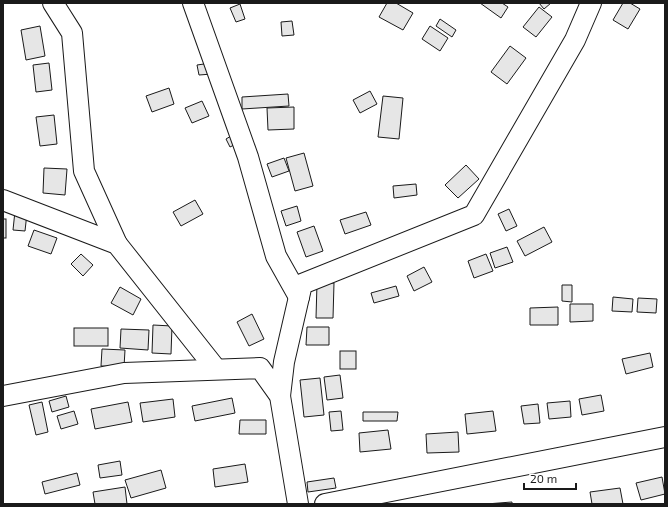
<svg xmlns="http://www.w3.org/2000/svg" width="668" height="507" font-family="'Exo 2',sans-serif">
<rect width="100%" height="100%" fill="#fff"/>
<g fill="#e6e6e6" stroke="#1a1a1a">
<path d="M387 3H396L413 13 403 30 379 17Z"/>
<path d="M480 3H502L508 7 501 18Z"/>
<path d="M539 3H551L544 9Z"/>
<path d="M623 3H630L640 9 628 29 613 20Z"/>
<path d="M240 4 245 19 236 22 230 8Z"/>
<path d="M539 7 552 17 536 37 523 27Z"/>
<path d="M440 19 456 30 452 37 436 26Z"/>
<path d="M292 21 294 35 282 36 281 22Z"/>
<path d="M40 26 45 56 26 60 21 30Z"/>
<path d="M430 26 448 38 440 51 422 39Z"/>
<path d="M510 46 526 58 507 84 491 72Z"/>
<path d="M49 63 52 90 36 92 33 65Z"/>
<path d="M211 63 212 74 199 75 197 65Z"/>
<path d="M169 88 174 104 152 112 146 96Z"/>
<path d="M370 91 377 104 360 113 353 100Z"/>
<path d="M288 94 289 106 242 109V97Z"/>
<path d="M383 96 403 98 399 139 378 137Z"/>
<path d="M202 101 209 116 192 123 185 108Z"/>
<path d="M294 107V129L268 130 267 108Z"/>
<path d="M54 115 57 144 40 146 36 117Z"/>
<path d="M236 133 240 142 230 147 226 139Z"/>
<path d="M304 153 313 186 295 191 286 158Z"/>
<path d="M284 158 289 171 272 177 267 164Z"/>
<path d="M466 165 479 179 458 198 445 185Z"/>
<path d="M44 168 67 169 65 195 43 193Z"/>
<path d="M416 184 417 195 394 198 393 186Z"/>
<path d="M195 200 203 214 181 226 173 212Z"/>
<path d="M297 206 301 221 286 226 281 211Z"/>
<path d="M509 209 517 226 506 231 498 214Z"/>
<path d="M15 211 27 213 25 231 13 230Z"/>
<path d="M366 212 371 225 345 234 340 220Z"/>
<rect x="3" y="219" width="3" height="19"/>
<path d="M314 226 323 251 306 257 297 232Z"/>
<path d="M544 227 552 242 525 256 517 241Z"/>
<path d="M34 230 57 238 51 254 28 246Z"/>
<path d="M507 247 513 262 495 268 490 253Z"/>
<path d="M81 254 93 265 83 276 71 264Z"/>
<path d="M486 254 493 271 474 278 468 261Z"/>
<path d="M424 267 432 282 414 291 407 276Z"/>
<path d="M317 283H334L333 318H316Z"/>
<path d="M562 285H572V302L562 301Z"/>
<path d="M396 286 399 296 374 303 371 293Z"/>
<path d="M120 287 141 299 133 315 111 303Z"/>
<path d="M613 297 633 299 632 312 612 311Z"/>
<path d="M638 298 657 299 656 313 637 312Z"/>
<path d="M570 304H593V321L570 322Z"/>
<path d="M558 307V325H530V308Z"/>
<path d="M252 314 264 339 249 346 237 322Z"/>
<path d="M153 325 172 326 171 354 152 353Z"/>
<path d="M307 327H329V345H306Z"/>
<rect x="74" y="328" width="34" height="18"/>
<path d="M121 329 149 330 148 350 120 348Z"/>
<path d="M102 349 125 350 124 367 101 366Z"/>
<rect x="340" y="351" width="16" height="18"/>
<path d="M650 353 653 367 626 374 622 359Z"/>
<path d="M340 375 343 398 327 400 324 377Z"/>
<path d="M320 378 324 415 304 417 300 380Z"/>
<path d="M601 395 604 411 582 415 579 399Z"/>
<path d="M66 396 69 407 52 412 49 401Z"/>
<path d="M232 398 235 413 195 421 192 406Z"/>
<path d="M173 399 175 417 143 422 140 403Z"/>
<path d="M570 401 571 417 549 419 547 403Z"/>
<path d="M42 402 48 432 36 435 29 405Z"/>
<path d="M128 402 132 422 95 429 91 409Z"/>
<path d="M538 404 540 423 524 424 521 406Z"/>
<path d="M74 411 78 424 61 429 57 416Z"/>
<path d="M341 411 343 430 331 431 329 412Z"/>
<path d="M493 411 496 431 467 434 465 414Z"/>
<path d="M363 412H398L397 421H363Z"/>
<path d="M240 420H266V434H239Z"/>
<path d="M388 430 391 449 360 452 359 433Z"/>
<path d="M458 432 459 452 427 453 426 434Z"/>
<path d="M120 461 122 475 100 478 98 465Z"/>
<path d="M245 464 248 482 215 487 213 469Z"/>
<path d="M161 470 166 488 131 498 125 480Z"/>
<path d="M77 473 80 485 45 494 42 482Z"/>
<path d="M662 477 665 494 641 500 636 483Z"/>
<path d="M334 478 336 488 308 492 307 482Z"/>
<path d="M125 487 127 504H95L93 492Z"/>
<path d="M620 488 623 504H592L590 492Z"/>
<path d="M512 502V504H486Z"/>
</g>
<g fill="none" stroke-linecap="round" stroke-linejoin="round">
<defs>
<g id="minor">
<path d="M53 3 72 33 84 171 117 244"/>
<path d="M193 3 248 157 276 256 299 297"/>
<path d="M3 200 117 244 216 369"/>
<path d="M3 396 124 373 260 368 280 396 298 504"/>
<path d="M280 396 284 362 302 284 474 215 575 40 591 3"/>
<path d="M325 504 665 437"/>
</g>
</defs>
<use href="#minor" stroke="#1a1a1a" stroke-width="22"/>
<use href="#minor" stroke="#fff" stroke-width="20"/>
</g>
<rect width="668" height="507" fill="none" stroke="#1a1a1a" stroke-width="8"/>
<path d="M524 483v6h52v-6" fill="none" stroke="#1a1a1a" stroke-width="2"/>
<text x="530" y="483" font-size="12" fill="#1a1a1a" stroke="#ffffff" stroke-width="3" paint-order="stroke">20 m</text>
</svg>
